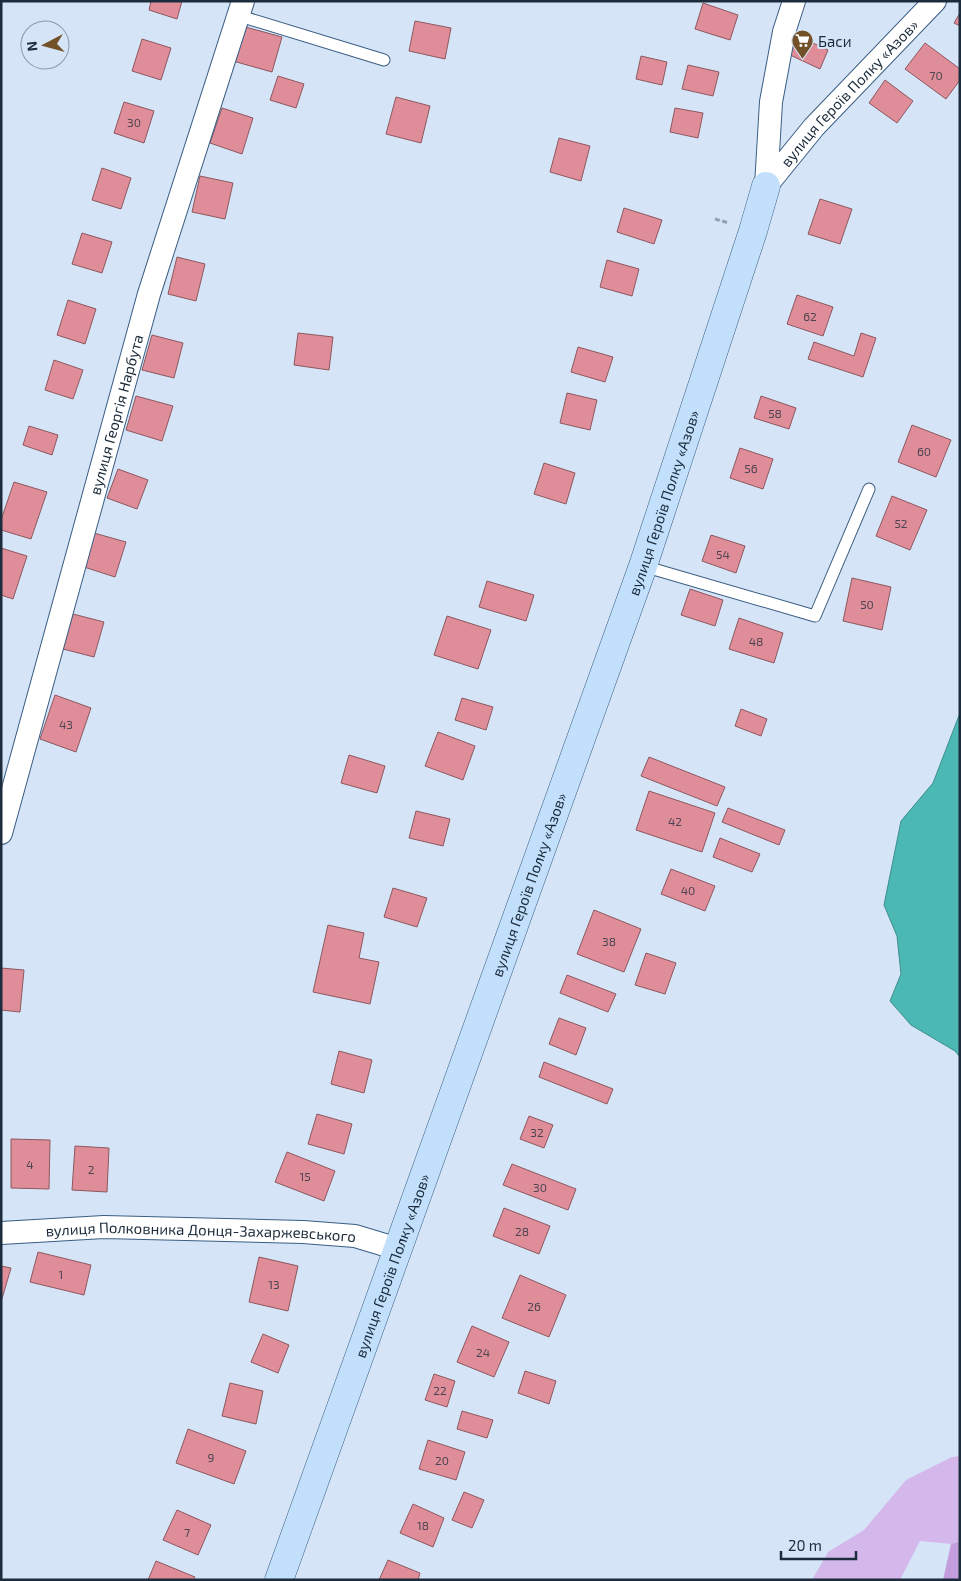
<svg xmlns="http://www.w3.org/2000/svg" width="961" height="1581" font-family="'Exo 2',sans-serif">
<rect width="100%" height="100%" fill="#d5e5f7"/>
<path fill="#d5b8eb" d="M960 1456V1541L951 1544 920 1541 900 1580H812L828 1552 864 1530 906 1480 952 1457Z"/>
<path fill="#c39dde" d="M960 1541V1580H943L951 1544Z"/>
<path fill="#4bb8b3" stroke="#3d8e8f" d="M960 713V1057L955 1051 911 1025 890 1001 901 974 897 936 884 905 901 821 933 783Z"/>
<g fill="#df8e99" stroke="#8d575f">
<path d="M151 1H182L177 19 149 10Z"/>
<path d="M703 3 738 15 730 40 695 29Z"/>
<path d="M960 13V26L954 23Z"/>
<path d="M415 21 451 28 445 59 409 51Z"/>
<path d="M242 26 282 37 272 72 233 61Z"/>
<path d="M798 36 828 50 820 69 790 55Z"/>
<path d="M142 39 171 48 161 80 132 71Z"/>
<path d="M925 43 960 69V80L946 99 905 69Z"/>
<path d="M641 56 667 62 662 85 636 79Z"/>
<path d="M688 65 719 72 713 96 682 89Z"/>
<path d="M278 76 304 84 296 108 270 100Z"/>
<path d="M885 80 913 101 897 123 869 103Z"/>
<path d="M396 97 430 106 421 143 386 134Z"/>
<path d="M124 102 154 111 144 143 114 133Z"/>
<path d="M222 108 253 118 242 154 210 143Z"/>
<path d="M675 108 703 113 698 138 670 132Z"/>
<path d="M559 138 590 146 581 181 550 172Z"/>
<path d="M102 168 131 178 121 209 92 200Z"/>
<path d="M200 176 233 183 225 219 192 212Z"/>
<path d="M820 199 852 209 840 244 808 234Z"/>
<path d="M624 208 662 220 654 244 617 232Z"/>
<path d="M82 233 112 242 102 273 72 264Z"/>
<path d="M177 257 205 264 196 301 168 294Z"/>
<path d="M607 260 639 269 632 296 600 287Z"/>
<path d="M797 295 833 307 823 336 787 324Z"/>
<path d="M68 300 96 309 85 344 57 335Z"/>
<path d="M298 333 333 337 329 370 294 365Z"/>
<path d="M861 333 876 338 863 377 808 359 814 342 854 356Z"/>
<path d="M152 335 183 343 174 378 142 370Z"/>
<path d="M578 347 613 357 605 382 571 372Z"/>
<path d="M54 360 83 370 73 399 45 390Z"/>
<path d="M567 393 597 400 590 430 560 423Z"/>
<path d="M136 396 173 406 162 441 126 430Z"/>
<path d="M761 396 796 408 789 429 754 418Z"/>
<path d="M912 425 951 440 936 477 898 462Z"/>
<path d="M29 426 58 435 52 455 23 445Z"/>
<path d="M740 448 773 459 763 489 730 478Z"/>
<path d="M544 463 575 473 566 504 534 494Z"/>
<path d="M118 469 148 480 137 509 107 498Z"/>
<path d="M14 482 47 492 31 539 1 530V520Z"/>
<path d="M892 496 927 510 910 550 876 536Z"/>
<path d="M94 533 126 542 115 577 84 567Z"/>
<path d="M711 535 745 546 736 573 702 561Z"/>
<path d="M1 548 27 556 13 599 1 595Z"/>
<path d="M852 578 891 587 882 630 843 621Z"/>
<path d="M487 581 534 595 526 621 479 607Z"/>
<path d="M690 589 723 600 715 626 681 615Z"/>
<path d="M73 614 104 622 94 657 63 649Z"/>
<path d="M447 616 491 630 478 669 434 655Z"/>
<path d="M739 618 783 633 774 663 729 649Z"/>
<path d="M55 695 91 708 76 752 40 739Z"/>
<path d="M462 698 493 707 486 730 455 720Z"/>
<path d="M741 709 767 719 761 736 735 726Z"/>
<path d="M438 732 475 746 463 780 425 766Z"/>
<path d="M349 755 385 766 377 793 341 783Z"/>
<path d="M649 757 725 787 717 806 641 776Z"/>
<path d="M649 791 715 813 702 852 636 830Z"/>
<path d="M728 808 785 830 779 845 722 822Z"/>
<path d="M416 811 450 819 443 846 409 838Z"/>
<path d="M720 838 760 854 752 872 713 857Z"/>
<path d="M671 869 715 886 705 911 661 894Z"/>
<path d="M393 888 427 898 417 927 384 917Z"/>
<path d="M594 910 641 929 624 972 577 954Z"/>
<path d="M328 925 364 933 359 958 379 962 370 1004 313 992Z"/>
<path d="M646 953 676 963 665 994 635 985Z"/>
<path d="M1 968 24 970 20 1012 1 1010Z"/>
<path d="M567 975 616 994 608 1012 560 993Z"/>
<path d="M559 1018 586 1028 576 1055 549 1044Z"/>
<path d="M339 1051 372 1060 364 1093 331 1084Z"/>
<path d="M544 1062 613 1089 607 1104 539 1077Z"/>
<path d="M317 1114 352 1124 344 1154 308 1144Z"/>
<path d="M529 1116 553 1125 544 1148 520 1139Z"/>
<path d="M11 1139 50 1140 49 1189 11 1188Z"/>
<path d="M75 1146 109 1148 107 1192 72 1190Z"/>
<path d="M287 1152 335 1171 324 1201 275 1182Z"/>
<path d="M512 1164 576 1189 568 1210 503 1185Z"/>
<path d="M504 1208 550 1226 539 1254 493 1236Z"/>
<path d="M38 1252 91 1265 84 1295 30 1282Z"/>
<path d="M259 1257 298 1266 288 1311 249 1302Z"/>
<path d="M1 1266 11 1268 1 1302Z"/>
<path d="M520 1275 566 1295 549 1337 502 1318Z"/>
<path d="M472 1326 509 1342 494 1377 457 1362Z"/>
<path d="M263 1334 289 1345 278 1373 251 1362Z"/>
<path d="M525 1371 556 1381 549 1404 518 1393Z"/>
<path d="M434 1374 455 1381 447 1407 425 1400Z"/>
<path d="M230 1383 263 1391 256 1424 222 1416Z"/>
<path d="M462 1411 493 1420 487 1438 457 1429Z"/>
<path d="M188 1429 246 1451 234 1484 176 1463Z"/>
<path d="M428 1440 465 1452 456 1480 419 1469Z"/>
<path d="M464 1492 484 1500 472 1528 452 1520Z"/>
<path d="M413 1504 444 1518 433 1547 400 1533Z"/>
<path d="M177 1510 211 1525 198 1555 163 1540Z"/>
<path d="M388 1560 420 1573 418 1580H379Z"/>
<path d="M156 1561 195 1577 193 1580H148Z"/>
</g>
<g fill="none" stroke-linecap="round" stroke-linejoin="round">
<defs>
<g id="lane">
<path d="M240 16 384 60"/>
<path d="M643 566 815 616 869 489"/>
</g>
<g id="street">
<path id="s1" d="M766 186 814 127 935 1"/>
<path d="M766 186 771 102 784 32 794 1"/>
<path id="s2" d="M1 833 149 294 243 1"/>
<path id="s3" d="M1 1233 104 1227 303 1232 355 1236 398 1249"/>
</g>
<g id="secondary">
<path id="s4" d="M279 1580 643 566 753 231 766 186"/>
</g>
</defs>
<use href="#lane" stroke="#3a5d82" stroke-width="13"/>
<use href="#street" stroke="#3a5d82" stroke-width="24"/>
<use href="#secondary" stroke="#3a5d82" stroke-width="29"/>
<path stroke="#91a1b2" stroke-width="3" stroke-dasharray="5 2.5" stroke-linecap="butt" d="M715 219 729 223"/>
<use href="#lane" stroke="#fff" stroke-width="11"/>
<use href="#street" stroke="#fff" stroke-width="22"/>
<use href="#secondary" stroke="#c2e0fc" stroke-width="28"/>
</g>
<defs>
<symbol id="supermarket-pin" viewBox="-11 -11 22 30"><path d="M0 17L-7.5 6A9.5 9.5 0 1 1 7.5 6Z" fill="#725128" stroke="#d5e5f7"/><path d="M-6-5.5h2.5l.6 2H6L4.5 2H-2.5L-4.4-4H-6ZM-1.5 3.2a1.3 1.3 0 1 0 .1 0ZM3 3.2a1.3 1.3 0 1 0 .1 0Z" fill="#fff"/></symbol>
</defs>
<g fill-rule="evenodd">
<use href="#supermarket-pin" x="790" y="28" width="25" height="34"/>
</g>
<g text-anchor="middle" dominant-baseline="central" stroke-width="4" stroke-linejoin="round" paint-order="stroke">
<g font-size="12" fill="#4d4453">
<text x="936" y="75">70</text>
<text x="134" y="122">30</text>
<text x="810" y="316">62</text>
<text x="775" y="413">58</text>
<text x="924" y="451">60</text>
<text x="751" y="468">56</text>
<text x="901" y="523">52</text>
<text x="723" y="554">54</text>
<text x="867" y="604">50</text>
<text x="756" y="641">48</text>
<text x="66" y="724">43</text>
<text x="675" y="821">42</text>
<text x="688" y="890">40</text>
<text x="609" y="941">38</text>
<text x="537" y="1132">32</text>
<text x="30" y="1164">4</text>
<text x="91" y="1169">2</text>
<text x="305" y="1176">15</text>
<text x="540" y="1187">30</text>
<text x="522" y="1231">28</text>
<text x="61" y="1274">1</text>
<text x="274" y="1284">13</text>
<text x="534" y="1306">26</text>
<text x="483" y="1352">24</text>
<text x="440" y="1390">22</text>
<text x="211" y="1457">9</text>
<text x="442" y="1460">20</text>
<text x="423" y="1525">18</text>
<text x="187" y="1532">7</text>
</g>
<g font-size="15" fill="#1c2c3c" stroke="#d5e5f7" text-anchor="start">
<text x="818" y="41">Баси</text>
</g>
<g font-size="15" fill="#1c2c3c" stroke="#d5e5f7">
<text stroke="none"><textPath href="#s1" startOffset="125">вулиця Героїв Полку «Азов»</textPath></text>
<text stroke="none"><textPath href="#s2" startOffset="434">вулиця Георгія Нарбута</textPath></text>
<text stroke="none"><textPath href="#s4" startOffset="1144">вулиця Героїв Полку «Азов»</textPath></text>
<text stroke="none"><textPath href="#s4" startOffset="739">вулиця Героїв Полку «Азов»</textPath></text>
<text stroke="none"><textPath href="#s3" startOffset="200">вулиця Полковника Донця-Захаржевського</textPath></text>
<text stroke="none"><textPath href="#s4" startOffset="334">вулиця Героїв Полку «Азов»</textPath></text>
</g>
</g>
<rect width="961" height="1581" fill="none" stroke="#1c2c3c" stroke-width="5"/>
<g transform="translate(45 45) rotate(264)"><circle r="24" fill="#d5e5f7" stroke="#8b9bac"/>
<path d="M0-4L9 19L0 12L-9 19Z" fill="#725128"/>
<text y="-8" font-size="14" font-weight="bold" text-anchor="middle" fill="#1c2c3c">N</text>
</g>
<path d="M781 1551v8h75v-8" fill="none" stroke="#1c2c3c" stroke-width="2.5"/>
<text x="788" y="1551" font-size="15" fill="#1c2c3c" stroke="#d5e5f7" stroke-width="4" paint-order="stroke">20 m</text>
</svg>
